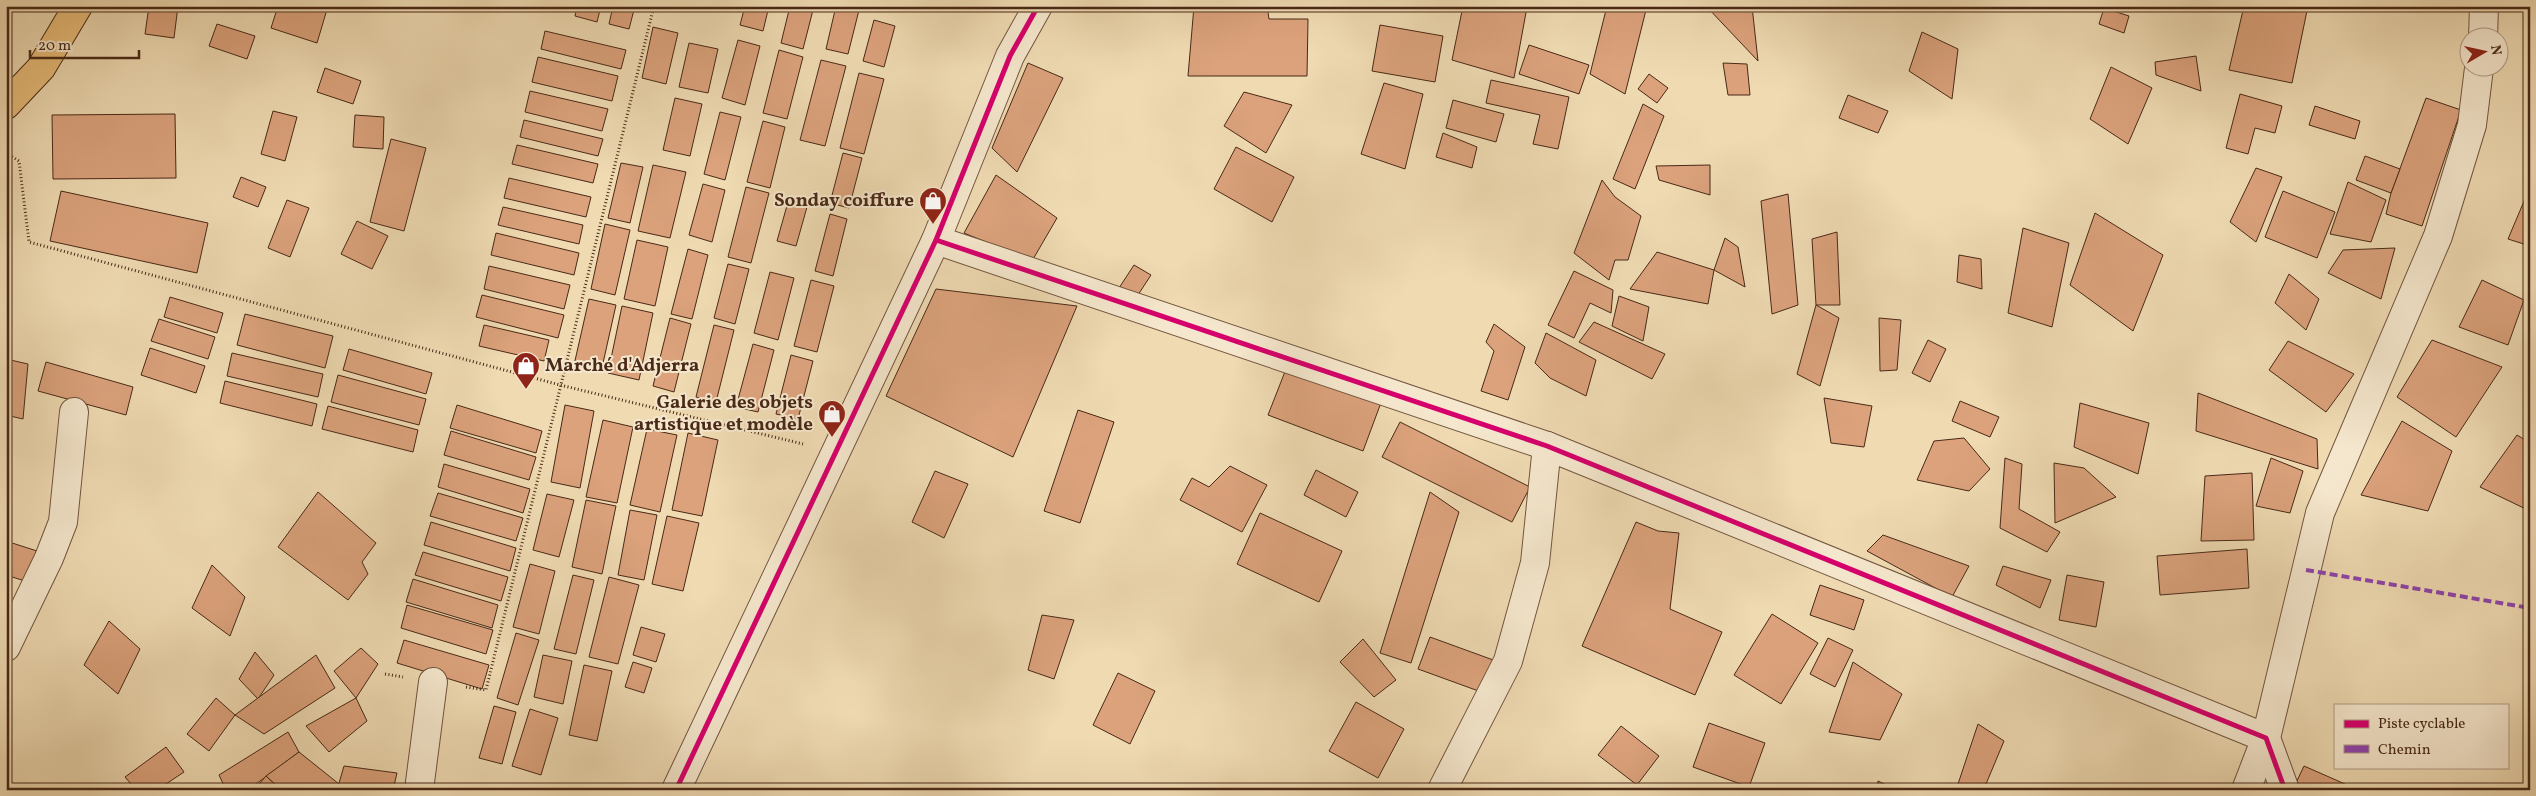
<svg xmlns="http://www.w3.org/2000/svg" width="2536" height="796" font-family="Vollkorn,serif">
<rect width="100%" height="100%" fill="#efdab2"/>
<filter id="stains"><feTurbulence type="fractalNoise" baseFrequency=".004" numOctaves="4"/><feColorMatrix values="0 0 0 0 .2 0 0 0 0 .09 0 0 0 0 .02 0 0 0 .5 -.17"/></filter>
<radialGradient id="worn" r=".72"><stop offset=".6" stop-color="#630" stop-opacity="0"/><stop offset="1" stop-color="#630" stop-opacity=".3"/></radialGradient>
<g fill="#dba27c" stroke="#492917">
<path d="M149 6H178L174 38 145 34Z"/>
<path d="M278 6H328L317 43 271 28Z"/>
<path d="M577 6H601L597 22 575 16Z"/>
<path d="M613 6H635L629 29 609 24Z"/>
<path d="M745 6H769L763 31 740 25Z"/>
<path d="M790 6H814L803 49 781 43Z"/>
<path d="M836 6H860L848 54 826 49Z"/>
<path d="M1194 6H1267L1269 19H1308L1307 76H1188Z"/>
<path d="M1463 6 1527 7 1514 78 1452 60Z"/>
<path d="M1607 6H1647L1625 94 1590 74Z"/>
<path d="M1706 6H1752L1758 61Z"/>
<path d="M2244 6H2308L2292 83 2229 70Z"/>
<path d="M2104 8 2129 16 2124 33 2099 24Z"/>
<path d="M874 20 895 26 884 67 863 61Z"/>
<path d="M217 24 255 36 247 59 209 46Z"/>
<path d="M1380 25 1443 36 1435 82 1372 71Z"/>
<path d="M653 27 678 33 666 84 642 78Z"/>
<path d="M545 31 626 50 621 69 541 49Z"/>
<path d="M1922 32 1958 49 1952 99 1909 71Z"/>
<path d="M738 40 760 46 745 105 722 98Z"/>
<path d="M689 43 718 49 708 93 679 87Z"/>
<path d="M1529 45 1589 65 1579 94 1519 74Z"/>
<path d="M779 50 803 57 787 119 763 113Z"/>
<path d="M2196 56 2201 91 2156 75 2155 62Z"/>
<path d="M538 57 618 76 612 101 532 82Z"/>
<path d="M821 60 846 66 825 146 800 140Z"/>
<path d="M1028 63 1063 78 1017 172 992 148Z"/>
<path d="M1723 63 1747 64 1750 95H1728Z"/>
<path d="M2111 67 2152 88 2128 144 2090 119Z"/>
<path d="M325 68 361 81 353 104 317 92Z"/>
<path d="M859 73 884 79 864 154 840 148Z"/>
<path d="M1649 74 1668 88 1657 103 1638 89Z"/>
<path d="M1491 80 1569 97 1558 149 1533 144 1540 115 1486 103Z"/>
<path d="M1384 83 1423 94 1405 169 1361 154Z"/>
<path d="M530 91 608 109 602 131 525 112Z"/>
<path d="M1244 92 1292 105 1266 153 1224 126Z"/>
<path d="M2240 94 2282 106 2275 133 2255 128 2248 154 2226 148Z"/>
<path d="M1848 95 1888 111 1878 133 1839 118Z"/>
<path d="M675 98 702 104 690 156 663 150Z"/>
<path d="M2426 98 2461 110 2422 226 2386 214 2391 193Z"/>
<path d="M1453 100 1504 114 1496 142 1446 128Z"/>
<path d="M1643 104 1664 116 1635 189 1613 179Z"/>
<path d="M2315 106 2360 121 2355 139 2309 125Z"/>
<path d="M273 111 297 117 285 161 261 154Z"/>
<path d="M720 112 741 117 725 180 704 174Z"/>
<path d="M175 114 176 178 53 179 52 115Z"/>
<path d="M355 115 384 117 383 149 353 147Z"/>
<path d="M524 120 603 139 598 156 520 137Z"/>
<path d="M763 121 785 127 770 188 747 182Z"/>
<path d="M1443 133 1477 147 1472 168 1436 157Z"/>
<path d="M391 139 426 148 404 231 370 222Z"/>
<path d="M517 145 598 164 593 183 512 164Z"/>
<path d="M1236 147 1294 177 1272 222 1214 189Z"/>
<path d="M843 153 862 158 849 208 830 203Z"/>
<path d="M2365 156 2400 169 2391 193 2356 180Z"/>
<path d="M621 163 643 167 630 223 608 218Z"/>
<path d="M653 165 686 172 670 238 638 231Z"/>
<path d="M1710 165V195L1659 180 1656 166Z"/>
<path d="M2256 168 2282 177 2256 242 2230 222Z"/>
<path d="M996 175 1057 218 1032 261 964 233Z"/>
<path d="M241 177 266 187 258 207 233 197Z"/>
<path d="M509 178 591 197 586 217 504 198Z"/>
<path d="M1602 180 1615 197 1641 216 1628 260H1615L1609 280 1574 253Z"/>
<path d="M2348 182 2386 200 2371 242 2330 234Z"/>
<path d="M703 184 725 190 712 242 689 235Z"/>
<path d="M746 187 769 193 751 263 728 257Z"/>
<path d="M2530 187V246L2508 239Z"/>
<path d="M61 191 208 223 197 273 50 241Z"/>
<path d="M2283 191 2335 212 2317 258 2265 237Z"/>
<path d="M1788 194 1798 305 1772 314 1761 201Z"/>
<path d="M287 200 309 208 290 257 268 248Z"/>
<path d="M788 202 807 207 796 246 777 241Z"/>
<path d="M503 207 583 225 579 244 498 225Z"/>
<path d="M2095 213 2163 255 2133 331 2070 285Z"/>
<path d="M830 214 847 219 833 276 815 271Z"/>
<path d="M357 221 388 236 372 269 341 254Z"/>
<path d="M605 224 630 230 615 295 591 289Z"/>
<path d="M2023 228 2069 243 2052 327 2008 313Z"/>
<path d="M1837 232 1840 305H1816L1812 239Z"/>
<path d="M496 233 579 253 574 275 491 255Z"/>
<path d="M1725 238 1738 247 1745 287 1714 270Z"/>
<path d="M637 240 668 247 655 306 624 299Z"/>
<path d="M2395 248 2381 299 2328 273 2343 250Z"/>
<path d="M688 249 708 255 692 319 671 314Z"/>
<path d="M1657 252 1714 270 1708 304 1630 289Z"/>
<path d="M1959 255 1981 259 1982 289 1957 282Z"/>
<path d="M728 264 749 269 735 324 714 318Z"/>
<path d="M1134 265 1151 275 1136 298 1119 288Z"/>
<path d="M489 266 570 285 564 309 484 289Z"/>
<path d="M1574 271 1613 290 1611 313 1590 303 1574 338 1548 325Z"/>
<path d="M770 272 794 278 778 340 754 333Z"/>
<path d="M2289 274 2319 299 2306 330 2275 303Z"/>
<path d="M811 280 834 286 817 352 794 346Z"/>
<path d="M2482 280 2524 300 2508 345 2459 327Z"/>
<path d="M936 289 1077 306 1013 457 886 396Z"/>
<path d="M482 295 564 315 558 338 476 317Z"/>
<path d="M1619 296 1649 307 1643 341 1612 326Z"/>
<path d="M170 297 223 313 217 333 164 317Z"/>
<path d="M589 299 616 305 601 372 574 365Z"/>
<path d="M1816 305 1839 318 1820 386 1797 374Z"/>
<path d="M622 306 653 313 639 380 608 373Z"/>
<path d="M245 314 333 336 325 368 237 345Z"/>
<path d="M670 318 691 324 674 392 653 386Z"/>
<path d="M1879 318 1901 320 1897 370 1880 371Z"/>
<path d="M159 319 215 337 208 359 151 341Z"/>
<path d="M1594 322 1665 354 1652 379 1579 342Z"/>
<path d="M1494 324 1525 347 1508 400 1481 391 1494 351 1486 342Z"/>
<path d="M484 325 549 340 544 361 479 346Z"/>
<path d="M714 325 734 330 716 402 696 397Z"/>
<path d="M1546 333 1596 360 1586 396 1550 378 1535 363Z"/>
<path d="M1928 340 1946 349 1930 382 1912 373Z"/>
<path d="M2432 340 2502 367 2456 437 2397 397Z"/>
<path d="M2288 341 2354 374 2326 412 2269 370Z"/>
<path d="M753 344 774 350 758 412 736 407Z"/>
<path d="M150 348 205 366 196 393 141 375Z"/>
<path d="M349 349 432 373 426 394 343 370Z"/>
<path d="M232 353 323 374 318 397 227 376Z"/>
<path d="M791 355 813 361 798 419 776 414Z"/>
<path d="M6 359 28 364 23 419 6 415Z"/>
<path d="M46 362 133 387 126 415 38 391Z"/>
<path d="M1288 364 1382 400 1363 451 1268 415Z"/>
<path d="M338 375 426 399 419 425 331 402Z"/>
<path d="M225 381 317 404 312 426 220 403Z"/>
<path d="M2198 393 2317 439 2318 469 2196 431Z"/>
<path d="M1824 398 1872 406 1864 447 1831 443Z"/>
<path d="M1960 401 1999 417 1990 437 1952 421Z"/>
<path d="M2080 403 2149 423 2138 474 2074 447Z"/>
<path d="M457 405 542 431 536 453 450 428Z"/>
<path d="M565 405 594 411 580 488 551 482Z"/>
<path d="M328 406 418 430 413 452 322 429Z"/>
<path d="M1078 410 1114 422 1080 523 1044 511Z"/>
<path d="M603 420 633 427 617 503 586 497Z"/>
<path d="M2402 421 2452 451 2428 511 2361 495Z"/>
<path d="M1400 422 1530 487 1512 522 1382 457Z"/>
<path d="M647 429 677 435 660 512 630 505Z"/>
<path d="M451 431 536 457 529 480 444 455Z"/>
<path d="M688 433 718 440 702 516 672 510Z"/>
<path d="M2517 435 2530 443V511L2480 487Z"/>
<path d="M1964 438 1990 469 1969 491 1917 480 1934 441Z"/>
<path d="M2005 458 2022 464 2019 509 2060 532 2047 552 2000 528Z"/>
<path d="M2271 458 2303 471 2290 513 2256 506Z"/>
<path d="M2054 463 2084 468 2116 497 2055 523Z"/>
<path d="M444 464 530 489 523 513 438 487Z"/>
<path d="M1230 466 1267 485 1242 532 1180 500 1192 478 1209 487Z"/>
<path d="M1316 470 1358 492 1346 517 1304 495Z"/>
<path d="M935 471 968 484 944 538 912 522Z"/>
<path d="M2252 473 2254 540 2201 541 2205 476Z"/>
<path d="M318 492 376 543 362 562 368 574 348 600 278 547Z"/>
<path d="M1430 492 1459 512 1411 663 1380 653Z"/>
<path d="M438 493 523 518 516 541 430 516Z"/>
<path d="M547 494 574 500 559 557 533 550Z"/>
<path d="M586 500 616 506 602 574 572 567Z"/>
<path d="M630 510 657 515 644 580 618 575Z"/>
<path d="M1260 513 1342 551 1319 602 1237 564Z"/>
<path d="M667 516 699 523 683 591 652 584Z"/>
<path d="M431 522 516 548 510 571 424 545Z"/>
<path d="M1636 522 1658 531 1679 533 1670 609 1722 632 1695 695 1582 646Z"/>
<path d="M1883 535 1969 566 1952 597 1867 551Z"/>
<path d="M6 541 37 551 25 581 6 575Z"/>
<path d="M2247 549 2249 588 2160 595 2157 556Z"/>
<path d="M423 552 508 577 501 601 415 575Z"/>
<path d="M530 564 555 571 539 634 513 627Z"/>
<path d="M212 565 245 597 230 636 192 608Z"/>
<path d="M2003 566 2051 580 2040 608 1996 585Z"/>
<path d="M573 575 594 580 576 654 554 649Z"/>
<path d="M2067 575 2104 582 2096 627 2059 620Z"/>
<path d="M609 577 639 585 618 664 589 657Z"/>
<path d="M413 579 498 605 492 628 406 602Z"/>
<path d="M1820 585 1864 600 1854 630 1810 615Z"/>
<path d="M407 605 493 630 486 654 401 628Z"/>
<path d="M1772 614 1818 643 1781 704 1734 675Z"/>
<path d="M1042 615 1074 620 1054 679 1028 670Z"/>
<path d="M109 621 140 649 118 694 84 665Z"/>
<path d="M641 627 665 634 656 662 633 655Z"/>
<path d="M516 633 539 640 518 705 497 698Z"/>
<path d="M1430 637 1496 661 1484 693 1418 669Z"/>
<path d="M1828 638 1853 650 1835 687 1810 674Z"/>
<path d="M1363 639 1396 680 1374 697 1340 662Z"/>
<path d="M404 640 489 665 482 689 397 663Z"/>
<path d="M361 648 378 664 356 698 334 671Z"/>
<path d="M255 652 274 675 258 699 239 679Z"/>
<path d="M316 655 335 688 264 734 235 715Z"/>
<path d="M543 655 572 661 563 704 534 697Z"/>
<path d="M633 662 652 668 644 693 625 687Z"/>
<path d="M1853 662 1902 694 1880 740 1829 732Z"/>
<path d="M584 665 612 671 597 741 569 735Z"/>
<path d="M1118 673 1155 691 1130 744 1093 725Z"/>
<path d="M216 698 235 715 209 751 187 734Z"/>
<path d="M356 698 367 721 329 752 306 726Z"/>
<path d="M1356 702 1404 729 1378 778 1329 751Z"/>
<path d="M494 706 516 712 502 764 479 758Z"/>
<path d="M530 709 558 718 541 775 512 766Z"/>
<path d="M1709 723 1765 743 1749 787 1693 767Z"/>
<path d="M1978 724 2004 741 1986 784 1956 790Z"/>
<path d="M1621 726 1659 756 1637 785 1598 755Z"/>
<path d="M288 732 299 752 248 790H226L219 775Z"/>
<path d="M166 747 184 772 157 790H136L125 777Z"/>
<path d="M299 752 339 784 335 790H281L266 776Z"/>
<path d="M344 766 397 773 393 790H337Z"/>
<path d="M2304 766 2345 784 2343 790H2305L2295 785Z"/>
<path d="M266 776 281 790H254Z"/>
<path d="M1878 781 1897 790H1877Z"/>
</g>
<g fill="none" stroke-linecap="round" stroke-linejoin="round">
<defs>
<g id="minor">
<path d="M2483 38 2484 6"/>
<path d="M936 240 1547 446 2266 738 2285 790"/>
<path d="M6 647 49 558 63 522 74 412"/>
<path d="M419 790 433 682"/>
<path d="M676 790 936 240 1010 56 1038 6"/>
<path d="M1442 790 1508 661 1535 563 1547 446"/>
<path d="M2246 790 2266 738 2320 513 2438 236 2472 125 2479 68"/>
</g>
<path id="primary" d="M6 105 41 68 78 6"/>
</defs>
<use href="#minor" stroke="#72553e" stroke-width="30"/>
<use href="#primary" stroke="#492917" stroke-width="30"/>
<g stroke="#492917" stroke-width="3" stroke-dasharray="1 2.5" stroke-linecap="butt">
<path d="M6 153 19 161 29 242 560 385 803 444"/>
<path d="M385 674 403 677"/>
<path d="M466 687 486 690 654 6"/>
</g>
<use href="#minor" stroke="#f5e7cd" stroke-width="28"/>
<use href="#primary" stroke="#e8bd79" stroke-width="28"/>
<path stroke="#8e44ad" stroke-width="4" stroke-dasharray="8 4" stroke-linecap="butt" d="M2306 570 2530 608"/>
<defs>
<g id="cycleway">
<path d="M936 240 1547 446 2266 738 2285 790"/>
<path d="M676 790 936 240 1010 56 1038 6"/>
</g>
</defs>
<use href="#cycleway" stroke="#f5e7cd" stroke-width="8"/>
<use href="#cycleway" stroke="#d6006c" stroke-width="5"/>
</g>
<defs>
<symbol id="shop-pin" viewBox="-11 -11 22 30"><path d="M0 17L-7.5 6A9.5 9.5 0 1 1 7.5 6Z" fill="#8f2418" stroke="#f5e7cd"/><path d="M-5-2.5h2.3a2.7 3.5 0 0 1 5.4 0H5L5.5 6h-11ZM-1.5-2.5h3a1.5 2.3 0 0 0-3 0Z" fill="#fff"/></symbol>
</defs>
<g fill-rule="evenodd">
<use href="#shop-pin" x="917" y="185" width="32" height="43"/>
<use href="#shop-pin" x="510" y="350" width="32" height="43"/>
<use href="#shop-pin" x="816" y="398" width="32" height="43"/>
</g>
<g text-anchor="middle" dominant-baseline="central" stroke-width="4" stroke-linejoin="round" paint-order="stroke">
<g font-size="19" font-weight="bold" fill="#492917" stroke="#f5e7cd" text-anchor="end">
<text x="914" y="201">Sonday coiffure</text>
<text x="545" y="366" text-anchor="start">Marché d'Adjerra</text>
<text x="813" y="403">Galerie des objets<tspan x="813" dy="22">artistique et modèle</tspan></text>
</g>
</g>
<rect width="2536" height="796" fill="none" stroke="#efdab2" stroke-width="25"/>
<rect x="8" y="8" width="2521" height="781" fill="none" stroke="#492917" stroke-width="2.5"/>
<rect x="12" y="12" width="2511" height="771" fill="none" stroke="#492917"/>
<rect x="2334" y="704" width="175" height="65" fill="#f5e7cd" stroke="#b09b84"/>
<rect x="2344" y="720" width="25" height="8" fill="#d6006c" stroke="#b09b84"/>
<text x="2378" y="728" font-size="15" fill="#492917">Piste cyclable</text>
<rect x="2344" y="745" width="25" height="8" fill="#8e44ad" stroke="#b09b84"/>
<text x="2378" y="754" font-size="15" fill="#492917">Chemin</text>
<g transform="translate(2484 52) rotate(81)"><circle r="24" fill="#f5e7cd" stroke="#b09b84"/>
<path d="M0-4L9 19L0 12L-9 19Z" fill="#8f2418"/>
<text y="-8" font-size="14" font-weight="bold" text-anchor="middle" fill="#492917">N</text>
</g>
<path d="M30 50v8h109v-8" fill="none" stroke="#492917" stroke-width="2.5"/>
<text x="38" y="50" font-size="15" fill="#492917" stroke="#f5e7cd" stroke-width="4" paint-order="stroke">20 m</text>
<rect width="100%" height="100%" filter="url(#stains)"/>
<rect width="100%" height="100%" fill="url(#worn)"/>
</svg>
